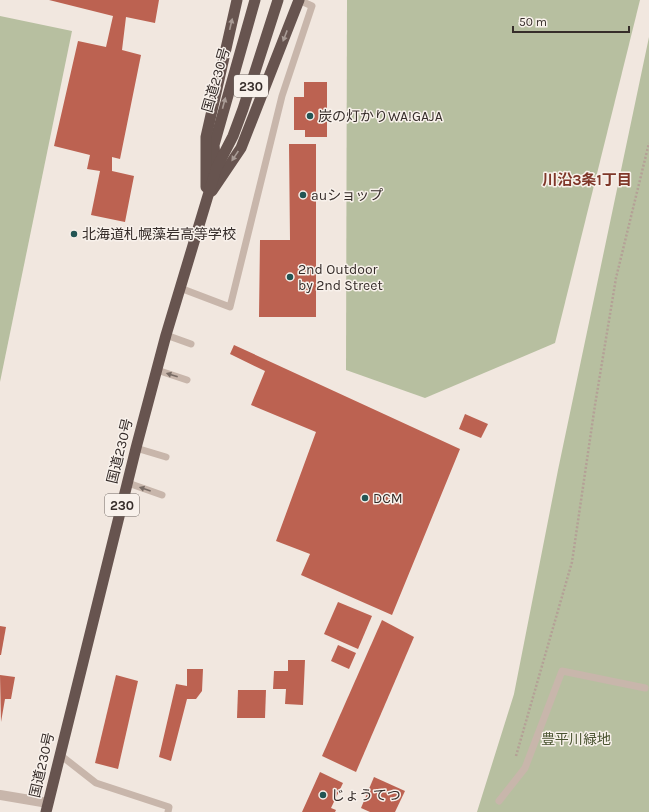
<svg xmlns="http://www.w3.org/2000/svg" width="649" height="812" font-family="Karla,'Noto Sans JP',sans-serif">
<rect width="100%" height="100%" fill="#f1e7df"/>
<g fill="#b7bfa0">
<path d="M347 0H640L555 343 425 398 346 370Z"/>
<path d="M0 16 72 31 0 382Z"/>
<path d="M649 37V812H477L514 694 558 470Z"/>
</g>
<g fill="#bc6251">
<path d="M49 0H159L155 23 126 17 122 50 141 55 120 159 112 157V171L134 176 125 222 91 215 100 171 87 169 90 155 54 146 78 41 106 47 113 16Z"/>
<path d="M304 82H327V137H305V130H294V97H304Z"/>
<path d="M289 144H316V317H259L260 240H290Z"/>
<path d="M234 345 460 449 392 615 301 575 310 554 276 541 316 432 251 405 265 371 230 354Z"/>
<path d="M465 414 488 424 481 438 459 429Z"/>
<path d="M338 602 372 616 358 649 324 634Z"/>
<path d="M382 620 414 637 356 772 322 756Z"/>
<path d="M0 626 6 627 1 655H0Z"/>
<path d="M338 645 356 653 349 669 331 661Z"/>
<path d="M288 660H305L303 705 285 704 286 689H273L274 671H288Z"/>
<path d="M187 669H203L202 691 196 699H187L171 761 159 757 176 684 187 686Z"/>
<path d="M0 675 15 677 11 699H5L1 722Z"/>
<path d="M116 675 138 681 118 769 95 763Z"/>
<path d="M238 690H266L265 718H237Z"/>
<path d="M320 772 343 783 331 808 336 810 335 812H302Z"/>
<path d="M374 777 405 791 395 812H370L361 808Z"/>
</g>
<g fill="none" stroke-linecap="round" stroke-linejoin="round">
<path stroke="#b4a096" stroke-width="2.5" stroke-dasharray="2 2" stroke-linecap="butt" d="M516 756 572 562 595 405 616 278 649 143"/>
<g stroke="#c8b6ab" stroke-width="7">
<path d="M180 288 230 307 282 96 312 6 299 0"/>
<path d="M166 335 191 344"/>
<path d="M157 370 187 380"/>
<path d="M136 448 166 457"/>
<path d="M128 483 162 495"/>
<path d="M59 754 96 783 169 807 168 812"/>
<path d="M499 801 525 768 562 671 645 688"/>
</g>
<path stroke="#c8b6ab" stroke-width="10" d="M0 795 48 803"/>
<g stroke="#67544f" stroke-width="11">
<path d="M216 168 214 145 255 0"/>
<path d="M206 187V137L237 0"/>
<path d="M212 191 241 148 299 0"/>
<path d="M46 812 136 448 166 335 216 169 233 136 243 109 278 0"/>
</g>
</g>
<defs><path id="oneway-solid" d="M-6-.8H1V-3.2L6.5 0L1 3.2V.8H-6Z"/></defs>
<g fill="#a89b95">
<use href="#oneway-solid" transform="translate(231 24) rotate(-77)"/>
<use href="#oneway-solid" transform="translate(285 36) rotate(111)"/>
<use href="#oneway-solid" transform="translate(224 103) rotate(-75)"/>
<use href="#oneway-solid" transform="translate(235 156) rotate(124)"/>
</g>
<g fill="#786b64">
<use href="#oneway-solid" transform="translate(172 375) rotate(-162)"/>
<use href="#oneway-solid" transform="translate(145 489) rotate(-161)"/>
</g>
<g fill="#235554" stroke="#f8f1eb" stroke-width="1.5">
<circle cx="310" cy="116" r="4"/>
<circle cx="303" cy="195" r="4"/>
<circle cx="74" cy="234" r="4"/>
<circle cx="290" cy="277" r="4"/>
<circle cx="365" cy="498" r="4"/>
<circle cx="323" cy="795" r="4"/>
</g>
<g text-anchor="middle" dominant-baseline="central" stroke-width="3" stroke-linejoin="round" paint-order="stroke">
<g fill="#f8f1eb" stroke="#706864" stroke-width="1">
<rect x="234" y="75" width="34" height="22" rx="3"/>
<rect x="105" y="494" width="34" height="22" rx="3"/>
</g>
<g font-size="13" font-weight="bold" fill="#362d2a">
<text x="251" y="86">230</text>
<text x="122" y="505">230</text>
</g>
<g font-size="14" fill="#362d2a" stroke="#f8f1eb">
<text transform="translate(216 80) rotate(-74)">国道230号</text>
<text transform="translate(120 451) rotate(-76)">国道230号</text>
<text transform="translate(42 765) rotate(-77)">国道230号</text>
</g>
<g font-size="14" fill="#362d2a" stroke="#f8f1eb" text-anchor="start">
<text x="318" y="116">炭の灯かりWA!GAJA</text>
<text x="311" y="195">auショップ</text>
<text x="82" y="234">北海道札幌藻岩高等学校</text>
<text x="298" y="269">2nd Outdoor<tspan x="298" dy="16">by 2nd Street</tspan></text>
<text x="373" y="498">DCM</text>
<text x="331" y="795">じょうてつ</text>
</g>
<g font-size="14" fill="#495330" stroke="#f8f1eb">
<text x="576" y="739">豊平川緑地</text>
</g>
<g font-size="15" font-weight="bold" fill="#7f3729" stroke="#f8f1eb">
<text x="587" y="180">川沿3条1丁目</text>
</g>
</g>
<path d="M513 26v6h116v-6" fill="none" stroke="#362d2a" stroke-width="2"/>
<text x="519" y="26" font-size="12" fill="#362d2a" stroke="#f8f1eb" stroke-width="3" paint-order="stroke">50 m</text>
</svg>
